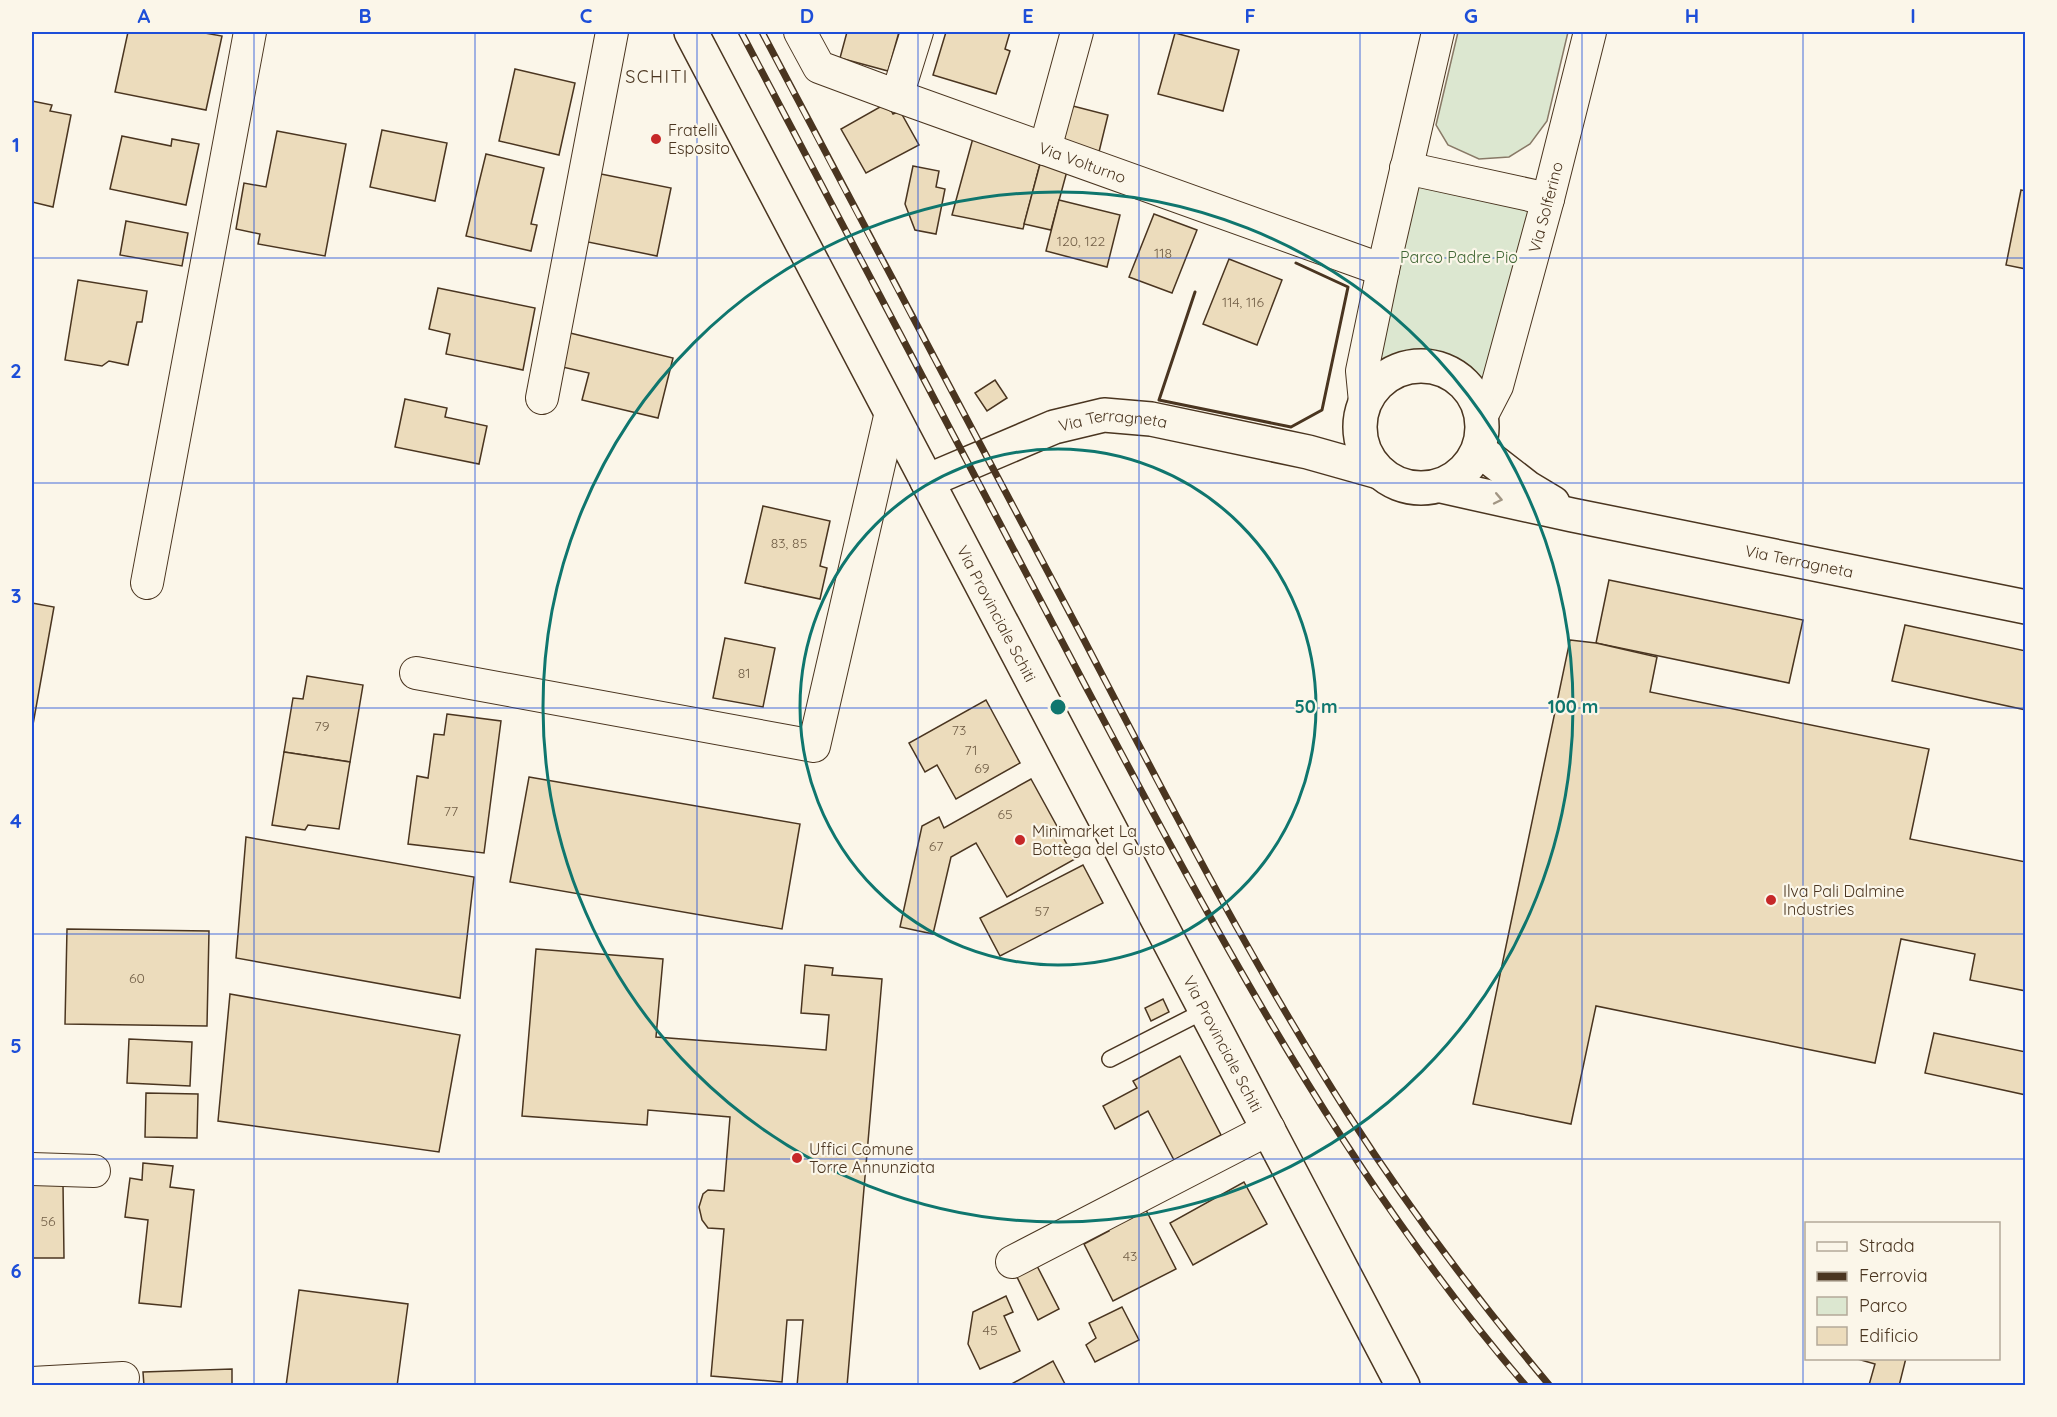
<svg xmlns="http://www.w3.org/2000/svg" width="2057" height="1417" font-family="Quicksand,sans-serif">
<rect width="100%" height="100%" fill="#fbf6e9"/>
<g fill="#dce7d0" stroke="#887966" stroke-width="1.5">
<path d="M1458 32H1568L1547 121 1530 144 1509 157 1479 159 1448 145 1436 125Z"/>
<path d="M1406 168 1548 199 1497 386 1475 397C1471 392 1467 386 1463 382 1445 366 1413 360 1391 374 1382 380 1373 393 1365 402Z"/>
</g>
<g fill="#ecdcbc" stroke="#4a3520" stroke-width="1.5">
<path d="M128 32H199L222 36 206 110 115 92Z"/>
<path d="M847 32H899L888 71 840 58Z"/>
<path d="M946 32H1010L1005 49 1010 51 996 94 933 75Z"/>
<path d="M1175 33 1239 50 1223 111 1158 94Z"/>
<path d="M515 69 575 83 559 155 499 141Z"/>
<path d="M32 101 52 105 50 111 71 115 53 207 32 202Z"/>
<path d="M887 103 893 114 900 111 919 145 866 173 841 129Z"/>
<path d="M1069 105 1108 115 1098 156 1059 146Z"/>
<path d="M382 130 447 143 435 201 370 187Z"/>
<path d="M277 131 346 144 325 256 258 244 260 234 236 229 244 183 266 187Z"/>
<path d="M122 136 171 146 172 139 199 144 186 205 110 189Z"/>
<path d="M973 138 1040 164 1023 229 952 215Z"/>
<path d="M486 154 544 168 531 224 537 225 531 251 466 236Z"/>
<path d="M1040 164 1067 171 1051 230 1024 224Z"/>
<path d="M913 166 939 171 936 187 945 189 936 234 915 230 905 204Z"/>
<path d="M591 172 671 188 657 256 578 240Z"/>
<path d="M2021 190 2026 191V269L2006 265Z"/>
<path d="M1059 200 1120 215 1107 267 1046 251Z"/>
<path d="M1154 214 1197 230 1172 293 1129 277Z"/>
<path d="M126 221 188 233 182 266 120 255Z"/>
<path d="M1229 259 1282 280 1257 345 1203 324Z"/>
<path d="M78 280 147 291 142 322H137L128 365 109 361 102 366 65 360Z"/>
<path d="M438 288 535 308 523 370 446 354 450 334 429 329Z"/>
<path d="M566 332 673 358 658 418 582 400 589 373 558 366Z"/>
<path d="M995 380 1007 398 987 411 975 393Z"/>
<path d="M405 399 447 408 445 417 487 426 479 464 395 447Z"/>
<path d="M763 506 830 521 820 566 827 568 820 599 745 583Z"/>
<path d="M1609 580 1803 620 1789 683 1596 643Z"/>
<path d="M32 603 54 607 32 730Z"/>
<path d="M1905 625 2026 651V710L1892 681Z"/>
<path d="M725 638 775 648 763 707 713 698Z"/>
<path d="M1570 640 1596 643 1657 657 1650 692 1929 749 1910 839 2026 862V991L1970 980 1975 954 1901 939 1875 1063 1596 1006 1571 1124 1473 1104Z"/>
<path d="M307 676 363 685 350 762 284 752 293 698 303 699Z"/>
<path d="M986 700 1020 763 956 799 937 765 925 772 909 743Z"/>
<path d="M447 714 501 721 484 853 408 844 417 776 428 778 434 734 444 735Z"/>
<path d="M284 752 350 762 339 829 308 825 305 830 272 825Z"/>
<path d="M529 777 800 824 782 929 510 882Z"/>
<path d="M1031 779 1075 859 1007 897 976 843 951 857 933 934 900 927 922 826 939 817 944 828Z"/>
<path d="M246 837 474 877 460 998 236 958Z"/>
<path d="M1083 865 1103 903 1000 956 980 918Z"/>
<path d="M67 929 209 931 207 1026 65 1024Z"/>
<path d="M536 949 663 959 656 1037 826 1050 829 1015 801 1013 805 965 833 968 832 975 882 979 847 1386H797L803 1320H787L782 1382 711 1376 724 1229 708 1228 702 1220 699 1207 703 1194 708 1190 724 1191 730 1117 648 1110 647 1125 522 1116Z"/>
<path d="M230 994 460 1035 439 1152 218 1121Z"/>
<path d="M1163 999 1169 1012 1151 1021 1145 1008Z"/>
<path d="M1934 1033 2026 1052V1095L1925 1073Z"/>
<path d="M129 1039 192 1042 190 1086 127 1083Z"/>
<path d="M1180 1056 1221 1135 1174 1160 1148 1111 1115 1129 1103 1106 1137 1088 1133 1081Z"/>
<path d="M146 1093 198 1094 197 1138 145 1137Z"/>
<path d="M143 1163 173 1166 170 1187 194 1190 181 1307 139 1303 148 1220 125 1217 130 1178 142 1180Z"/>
<path d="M1244 1182 1267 1224 1193 1265 1170 1223Z"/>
<path d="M32 1184H63L64 1258H32Z"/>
<path d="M1145 1208 1176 1269 1113 1301 1084 1244 1109 1231 1107 1227Z"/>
<path d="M1034 1260 1059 1309 1038 1320 1015 1273Z"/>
<path d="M299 1290 408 1304 397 1386H286Z"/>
<path d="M1006 1296 1013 1312 1004 1316 1020 1351 980 1369 968 1344 973 1312Z"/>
<path d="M1122 1307 1139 1340 1095 1362 1086 1345 1096 1338 1089 1323Z"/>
<path d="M1854 1358H1906L1899 1386 1869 1385 1875 1364Z"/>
<path d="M1053 1361 1066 1386H1008Z"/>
<path d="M232 1369V1386H144L143 1372Z"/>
</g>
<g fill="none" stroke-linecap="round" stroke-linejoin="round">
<defs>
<path id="service" d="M1110 1059 1206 1010"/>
<g id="minor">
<path id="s1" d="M800 32 819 67 897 96 1383 270"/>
<path d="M897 96 917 32"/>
<path d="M1045 149 1077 32"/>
<path d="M1406 168 1548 199"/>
<path d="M542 398 612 32"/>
<path d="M1365 402 1362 371 1383 270 1438 32"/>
<path id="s2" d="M1482 415 1497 386 1548 199 1590 32"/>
<path d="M147 583 250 32"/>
<path d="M416 673 814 746 891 412"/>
<path d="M32 1169 94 1171"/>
<path d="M1012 1262 1269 1129"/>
<path d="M32 1383 123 1378"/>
</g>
<g id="tertiary">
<path id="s3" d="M691 32 1403 1386"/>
<circle cx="1421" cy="427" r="61"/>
<path d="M1479 450 1528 488 1553 503"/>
<path id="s4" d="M927 481 1054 427 1104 415 1151 419 1308 452 1379 472"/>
<path id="s5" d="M1441 486 1572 515 2026 607"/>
</g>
</defs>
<use href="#service" stroke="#4a3520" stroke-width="18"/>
<use href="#minor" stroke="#4a3520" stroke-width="34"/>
<use href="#tertiary" stroke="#4a3520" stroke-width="36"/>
<use href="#service" stroke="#fbf6e9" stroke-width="15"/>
<use href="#minor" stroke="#fbf6e9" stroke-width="32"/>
<use href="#tertiary" stroke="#fbf6e9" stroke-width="33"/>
<defs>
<g id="rail">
<path d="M741 32C856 250 971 469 1086 687 1215 930 1345 1176 1526 1386"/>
<path d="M762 32C868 234 976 436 1083 638 1167 799 1250 961 1348 1114 1409 1209 1477 1299 1550 1386"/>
</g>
</defs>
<use href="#rail" stroke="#4a3520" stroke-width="7"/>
<use href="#rail" stroke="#fbf6e9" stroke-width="4.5" stroke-dasharray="14" stroke-linecap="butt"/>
<path stroke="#4a3520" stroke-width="3" d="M1195 292 1159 400 1291 427 1322 410 1348 287 1296 263"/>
</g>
<defs><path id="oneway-chevron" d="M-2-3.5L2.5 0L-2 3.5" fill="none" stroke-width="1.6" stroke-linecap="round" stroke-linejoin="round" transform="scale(1.5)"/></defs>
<use stroke="#a29684" href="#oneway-chevron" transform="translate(1498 499) rotate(12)"/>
<path fill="none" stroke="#1d4ed8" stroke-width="1.5" stroke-opacity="0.55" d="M254 32V1386M475 32V1386M697 32V1386M918 32V1386M1139 32V1386M1360 32V1386M1582 32V1386M1803 32V1386M32 258H2026M32 483H2026M32 708H2026M32 934H2026M32 1159H2026"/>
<g fill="none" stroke="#0f766e" stroke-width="3">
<circle cx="1058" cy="707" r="258"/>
<circle cx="1058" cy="707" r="515"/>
</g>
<g fill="#c62828" stroke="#fbf6e9" stroke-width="2">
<circle cx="656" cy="139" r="6"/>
<circle cx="1020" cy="840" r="6"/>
<circle cx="1771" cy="900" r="6"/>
<circle cx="797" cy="1158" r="6"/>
</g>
<g text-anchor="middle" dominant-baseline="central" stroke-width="4.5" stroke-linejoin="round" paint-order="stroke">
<g font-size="14" fill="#725f47">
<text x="1081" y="241">120, 122</text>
<text x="1163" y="253">118</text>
<text x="1243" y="302">114, 116</text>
<text x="789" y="543">83, 85</text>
<text x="744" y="673">81</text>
<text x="322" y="726">79</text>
<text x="959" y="730">73</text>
<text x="971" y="750">71</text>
<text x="982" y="768">69</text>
<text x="451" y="811">77</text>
<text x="1005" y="814">65</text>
<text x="936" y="846">67</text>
<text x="1042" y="911">57</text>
<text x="137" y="978">60</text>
<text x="48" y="1221">56</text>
<text x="1130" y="1256">43</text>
<text x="990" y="1330">45</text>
</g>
<g font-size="16" fill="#4a3520" stroke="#fbf6e9" text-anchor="start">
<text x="668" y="130">Fratelli<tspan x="668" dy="18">Esposito</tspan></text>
<text x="1032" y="831">Minimarket La<tspan x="1032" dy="18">Bottega del Gusto</tspan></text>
<text x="1783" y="891">Ilva Pali Dalmine<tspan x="1783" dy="18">Industries</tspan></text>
<text x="809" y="1149">Uffici Comune<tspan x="809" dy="18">Torre Annunziata</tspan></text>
</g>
<g font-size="16" fill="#4a3520" stroke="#fbf6e9">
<text stroke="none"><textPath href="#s1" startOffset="320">Via Volturno</textPath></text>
<text stroke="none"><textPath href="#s2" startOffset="218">Via Solferino</textPath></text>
<text stroke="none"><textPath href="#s4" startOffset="198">Via Terragneta</textPath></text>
<text stroke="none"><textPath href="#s5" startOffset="366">Via Terragneta</textPath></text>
<text stroke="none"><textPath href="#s3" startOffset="657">Via Provinciale Schiti</textPath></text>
<text stroke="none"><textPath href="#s3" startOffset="1143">Via Provinciale Schiti</textPath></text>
</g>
<g font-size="16" fill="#436837" stroke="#fbf6e9">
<text x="1459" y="257">Parco Padre Pio</text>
</g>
<g font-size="18" letter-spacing="1.5" fill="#4a3520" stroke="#fbf6e9">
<text x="657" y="76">SCHITI</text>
</g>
</g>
<circle cx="1058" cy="707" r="9" fill="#0f766e" stroke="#fbf6e9" stroke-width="3"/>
<g font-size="18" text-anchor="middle" font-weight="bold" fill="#0f766e" stroke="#fbf6e9" stroke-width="4.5" stroke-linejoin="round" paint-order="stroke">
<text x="1316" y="713">50 m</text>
<text x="1573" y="713">100 m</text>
</g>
<rect width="2057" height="1417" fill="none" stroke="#fbf6e9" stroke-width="66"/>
<rect x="1805" y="1222" width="195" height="138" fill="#fbf6e9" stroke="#b4a999" stroke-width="1.5"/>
<rect x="1817" y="1242" width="30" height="9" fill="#fbf6e9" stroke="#b4a999" stroke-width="1.5"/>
<text x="1859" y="1252" font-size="18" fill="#4a3520">Strada</text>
<rect x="1817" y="1272" width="30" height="9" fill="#4a3520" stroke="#b4a999" stroke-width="1.5"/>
<text x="1859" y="1282" font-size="18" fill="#4a3520">Ferrovia</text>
<rect x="1817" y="1297" width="30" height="18" fill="#dce7d0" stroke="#b4a999" stroke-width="1.5"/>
<text x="1859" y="1312" font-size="18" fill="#4a3520">Parco</text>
<rect x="1817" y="1327" width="30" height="18" fill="#ecdcbc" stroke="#b4a999" stroke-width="1.5"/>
<text x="1859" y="1342" font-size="18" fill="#4a3520">Edificio</text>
<rect x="33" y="33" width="1991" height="1351" fill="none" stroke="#1d4ed8" stroke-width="2"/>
<g font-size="20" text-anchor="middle" font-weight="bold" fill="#1d4ed8">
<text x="144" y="23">A</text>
<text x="365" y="23">B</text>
<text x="586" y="23">C</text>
<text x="807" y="23">D</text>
<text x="1028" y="23">E</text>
<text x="1250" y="23">F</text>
<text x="1471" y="23">G</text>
<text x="1692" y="23">H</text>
<text x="1913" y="23">I</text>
<text x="16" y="152">1</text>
<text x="16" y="378">2</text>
<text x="16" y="603">3</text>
<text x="16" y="828">4</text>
<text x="16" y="1053">5</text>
<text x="16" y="1278">6</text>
</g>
</svg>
